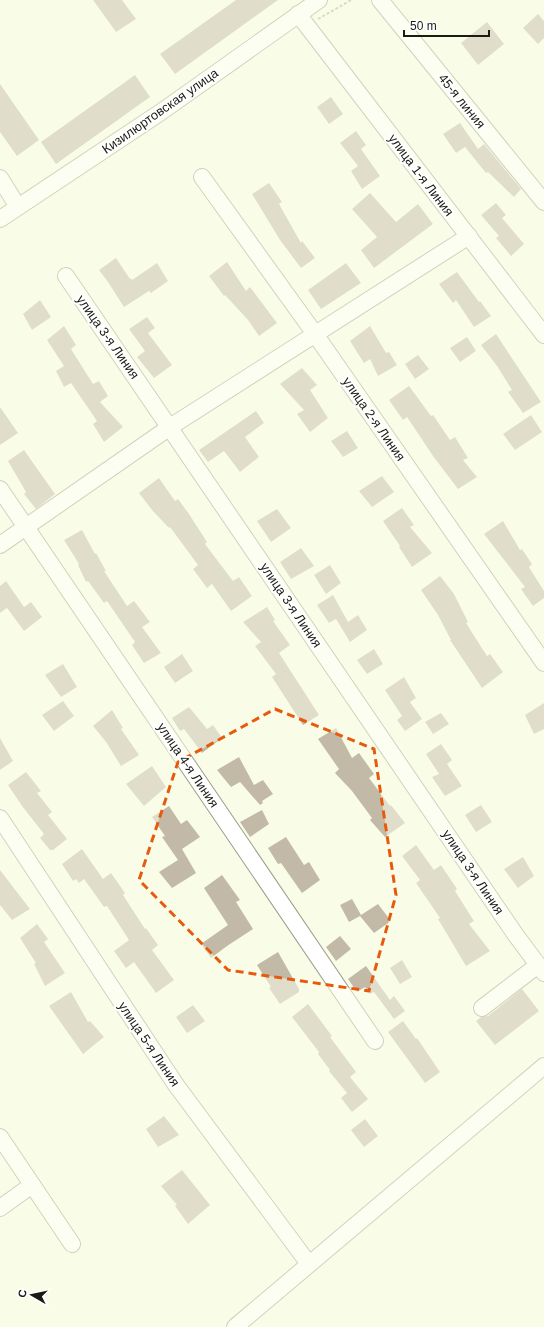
<svg xmlns="http://www.w3.org/2000/svg" width="544" height="1327" font-family="Helvetica,sans-serif">
<rect width="100%" height="100%" fill="#f9fde8"/>
<g fill="#c2b9a7">
<path d="M93 0H122L136 19 116 32Z"/>
<path d="M236 0H278L175 74 160 54Z"/>
<path d="M538 14 544 21V38L538 44 523 28Z"/>
<path d="M487 22 504 44 478 65 461 43Z"/>
<path d="M135 75 150 97 56 164 41 142Z"/>
<path d="M0 84 39 140 17 156 0 132Z"/>
<path d="M331 97 343 114 329 124 317 107Z"/>
<path d="M460 123 478 149 484 144 521 189 514 197 488 172 486 173 465 147 456 153 443 134Z"/>
<path d="M356 131 366 145 361 149 380 176 362 189 351 171 358 166 340 143Z"/>
<path d="M269 183 282 202 279 204 301 243 302 241 315 258 301 268 280 240 252 194Z"/>
<path d="M370 193 396 222 418 204 433 224 374 268 361 250 377 237 352 209Z"/>
<path d="M496 203 506 215 502 218 524 244 511 256 496 238 499 236 481 215Z"/>
<path d="M116 258 130 279 131 278 132 280 157 263 168 281 151 293 149 291 124 307 108 282 99 270Z"/>
<path d="M227 262 246 291 250 287 277 323 259 336 248 320 225 295 224 296 209 276Z"/>
<path d="M346 263 361 283 321 309 308 290Z"/>
<path d="M457 272 479 302 480 301 491 316 474 327 456 300 453 303 439 284Z"/>
<path d="M40 300 51 317 32 330 23 314Z"/>
<path d="M147 317 155 328 148 333 172 365 154 378 137 357 145 351 129 329Z"/>
<path d="M64 326 76 345 71 349 93 384 99 381 108 396 100 402 123 427 104 442 93 424 97 421 71 383 64 387 56 371 64 366 47 340Z"/>
<path d="M370 326 386 353 389 352 397 365 378 376 370 359 364 363 350 341Z"/>
<path d="M496 334 541 402 523 413 508 392 512 390 497 366 481 345Z"/>
<path d="M467 337 476 351 460 362 450 348Z"/>
<path d="M418 355 429 369 415 379 405 364Z"/>
<path d="M302 368 317 385 310 390 328 418 310 432 297 414 304 410 280 384Z"/>
<path d="M409 386 431 416 433 415 450 440 455 437 468 458 463 460 477 477 458 489 433 456 407 417 403 420 389 400Z"/>
<path d="M0 407 18 433 0 445Z"/>
<path d="M256 411 264 423 245 437 259 457 240 472 224 451 208 462 199 450Z"/>
<path d="M531 415 542 432 515 450 503 434Z"/>
<path d="M347 431 358 448 343 457 331 441Z"/>
<path d="M24 450 55 494 36 509 24 494 26 492 8 461Z"/>
<path d="M382 476 394 492 372 507 359 491Z"/>
<path d="M159 478 175 501 178 499 189 514 207 542 205 544 233 581 239 577 252 596 231 611 212 584 207 588 193 569 198 565 170 527 169 528 152 510 139 493Z"/>
<path d="M402 508 414 525 410 527 432 553 412 567 399 547 400 546 383 521Z"/>
<path d="M277 509 291 528 271 542 257 521Z"/>
<path d="M503 521 520 550 522 549 532 564 529 567 544 591V598L533 606 521 589 525 587 484 534Z"/>
<path d="M82 530 95 554 96 553 106 571H104L127 606 134 601 150 622 142 627 161 653 144 663 132 645 135 642 107 601 104 603 88 581 86 582 78 565 79 564 64 540Z"/>
<path d="M301 548 314 566 291 579 280 562Z"/>
<path d="M330 565 341 583 326 594 314 575Z"/>
<path d="M440 576 454 594 468 622 466 623 487 656 490 654 503 672 482 688 450 640H451L438 615 421 590Z"/>
<path d="M6 581 24 607 31 602 42 617 24 631 7 608 0 613V586Z"/>
<path d="M333 595 348 622 358 615 367 630 350 642 336 619 329 623 317 605Z"/>
<path d="M267 607 275 620 273 621 290 645 279 653 319 715 303 725 272 677 276 674 255 646 261 642 243 622Z"/>
<path d="M374 649 383 664 367 674 357 660Z"/>
<path d="M182 654 193 671 175 683 164 667Z"/>
<path d="M63 664 77 687 61 697 45 675Z"/>
<path d="M404 677 416 698 410 702 422 719 405 731 397 720 402 716 385 690Z"/>
<path d="M63 701 74 716 54 731 42 715Z"/>
<path d="M544 703V729L534 734 525 715Z"/>
<path d="M189 707 207 729 213 725 222 738 202 753 184 729 180 731 172 718Z"/>
<path d="M112 710 123 728 121 729 139 755 121 766 106 742 93 726Z"/>
<path d="M441 713 449 724 433 734 425 722Z"/>
<path d="M336 728 352 758 359 753 374 774 369 778 390 806 391 805 405 823 385 837 370 820 372 818 352 791 335 773 339 769 318 739Z"/>
<path d="M0 738 13 761 0 770Z"/>
<path d="M441 744 452 760 447 764 462 786 445 796 432 777 439 774 426 754Z"/>
<path d="M239 757 254 785 263 780 273 794 262 801 263 803 260 805 240 782 231 787 217 770Z"/>
<path d="M152 766 166 787 144 806 126 784Z"/>
<path d="M26 772 41 791 37 793 52 812 48 815 67 839 53 850H50L40 838 44 834 22 806 8 785Z"/>
<path d="M481 805 492 822 476 832 465 815Z"/>
<path d="M169 806 181 824 187 820 200 837 182 849 196 873 172 888 159 872 178 860 162 837 165 836 152 817Z"/>
<path d="M262 810 269 824 250 837 240 822Z"/>
<path d="M286 837 304 865 309 862 320 880 302 893 281 863 278 864 268 848Z"/>
<path d="M416 845 434 870 441 865 457 889 455 891 474 921 469 924 490 951 466 966 438 919 440 918 416 883 420 880 402 856Z"/>
<path d="M82 849 103 879 111 873 125 893 123 895 145 929 146 928 158 945 152 950 174 980 156 993 134 962 126 968 114 951 129 940 107 906 104 907 84 879 79 883 76 879 73 881 62 864Z"/>
<path d="M523 857 534 876 518 888 504 869Z"/>
<path d="M0 870 30 909 12 920 0 905Z"/>
<path d="M222 875 240 900 236 902 253 929 227 946 211 958 201 944 228 925 204 888Z"/>
<path d="M352 899 361 915 378 904 391 921 374 933 360 916 349 922 340 905Z"/>
<path d="M37 924 48 939 44 942 65 973 45 986 34 964 36 963 20 938Z"/>
<path d="M340 936 351 949 336 961 326 947Z"/>
<path d="M278 952 299 989V992L280 1004 269 988 271 987 257 965Z"/>
<path d="M402 960 412 977 400 984 390 968Z"/>
<path d="M366 966 390 1000 394 996 405 1011 394 1019 374 992 370 994 365 987 357 992 348 979Z"/>
<path d="M522 989 539 1011 495 1045 476 1021 481 1017 488 1016Z"/>
<path d="M71 992 88 1022 90 1021 104 1037 83 1054 49 1006Z"/>
<path d="M308 1004 332 1036 330 1037 356 1072 350 1077 368 1099 352 1112 341 1098 347 1093 329 1071 330 1070 318 1054 319 1052 292 1017Z"/>
<path d="M193 1005 205 1021 187 1033 176 1017Z"/>
<path d="M403 1021 416 1039 417 1038 440 1072 425 1083 388 1032Z"/>
<path d="M164 1116 179 1135 158 1147 146 1129Z"/>
<path d="M365 1119 378 1136 364 1147 351 1130Z"/>
<path d="M182 1170 210 1205 188 1224 175 1206 177 1205 161 1186Z"/>
</g>
<g fill="none" stroke-linecap="round" stroke-linejoin="round">
<defs>
<g id="minor">
<path d="M380 0 544 202"/>
<path d="M298 14 544 335"/>
<path d="M202 177 315 334 544 663"/>
<path d="M0 178 18 207"/>
<path d="M0 219 161 112 319 0"/>
<path d="M66 276 515 934 544 973"/>
<path d="M0 489 375 1041"/>
<path d="M0 545 170 427 469 236"/>
<path d="M0 818 176 1085 309 1264"/>
<path d="M482 1008 538 965"/>
<path d="M0 1137 72 1244"/>
<path d="M0 1208 32 1185"/>
<path d="M235 1327 544 1066"/>
</g>
</defs>
<use href="#minor" stroke="#9c9f8d" stroke-width="18"/>
<path stroke="#adb0a0" stroke-width="2" stroke-dasharray="3 2" stroke-linecap="butt" d="M318 19 351 0"/>
<use href="#minor" stroke="#fff" stroke-width="16"/>
</g>
<path d="M0 0H544V1327H0ZM275 709 374 749 396 895 369 991 228 970 139 880 178 762Z" fill="#f9fde8" fill-opacity=".55" fill-rule="evenodd"/>
<path fill="none" stroke="#e8590c" stroke-width="3" stroke-dasharray="8 5" stroke-linejoin="round" d="M275 709 374 749 396 895 369 991 228 970 139 880 178 762Z"/>
<g text-anchor="middle" dominant-baseline="central" stroke-width="4" stroke-linejoin="round" paint-order="stroke">
<g font-size="13" fill="#1a1b14" stroke="#fff">
<text transform="translate(462 101) rotate(51)">45-я линия</text>
<text transform="translate(160 111) rotate(-35)">Кизилюртовская улица</text>
<text transform="translate(421 175) rotate(53)">улица 1-я Линия</text>
<text transform="translate(108 337) rotate(55)">улица 3-я Линия</text>
<text transform="translate(374 419) rotate(55)">улица 2-я Линия</text>
<text transform="translate(291 605) rotate(56)">улица 3-я Линия</text>
<text transform="translate(188 765) rotate(56)">улица 4-я Линия</text>
<text transform="translate(473 872) rotate(56)">улица 3-я Линия</text>
<text transform="translate(149 1044) rotate(56)">улица 5-я Линия</text>
</g>
</g>
<g transform="translate(32 1295) rotate(279)" stroke="#ffffff" stroke-width="3" paint-order="stroke">
<path d="M0-3L7 15L0 10L-7 15Z" fill="#1a1b14"/>
<text y="-6" font-size="11" font-weight="bold" text-anchor="middle" fill="#1a1b14">С</text>
</g>
<path d="M404 30v6h85v-6" fill="none" stroke="#1a1b14" stroke-width="2"/>
<text x="410" y="30" font-size="12" fill="#1a1b14" stroke="#ffffff" stroke-width="3" paint-order="stroke">50 m</text>
</svg>
